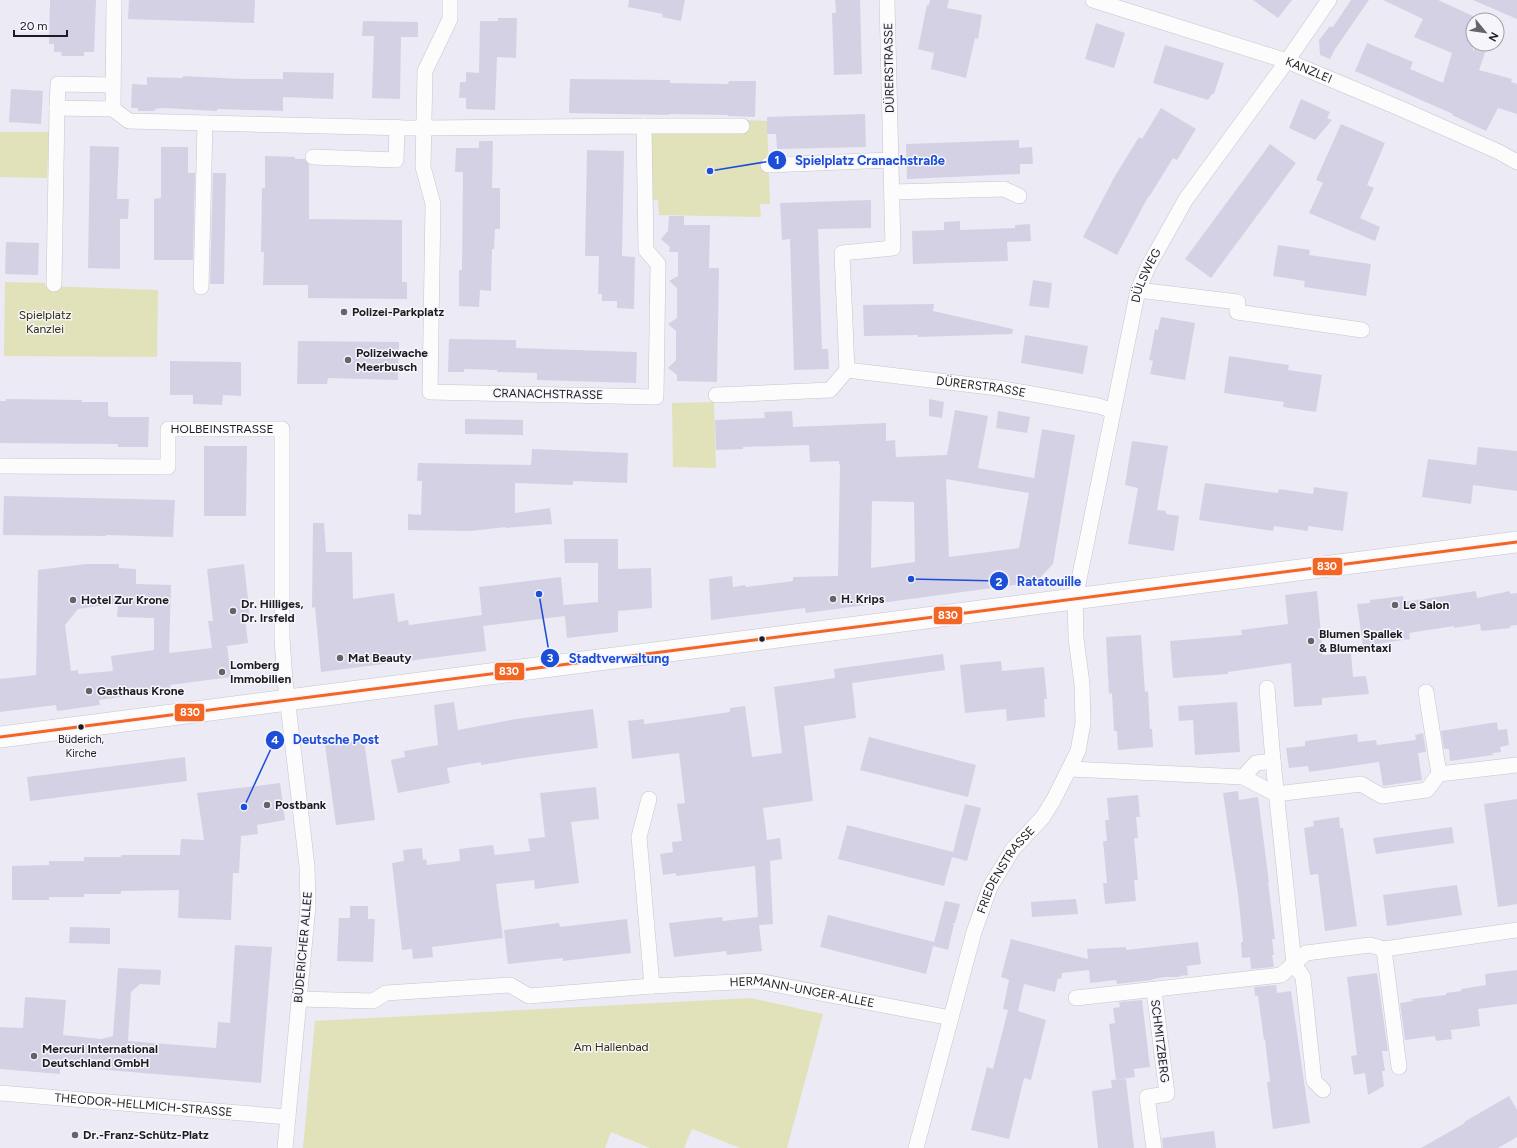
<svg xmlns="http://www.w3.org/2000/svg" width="1517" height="1148" font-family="Figtree,sans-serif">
<rect width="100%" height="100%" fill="#eceaf4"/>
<g fill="#e1e2b9">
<path d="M744 120 767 121 770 204H760L761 217 659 215 658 200H651L646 131Z"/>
<path d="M0 132H49L47 178 0 177Z"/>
<path d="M5 282 45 283V286L158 290 157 357 4 356Z"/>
<path d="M714 402 716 468 673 467 672 403Z"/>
<path d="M751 998 823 1014 787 1148H740L692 1129 684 1148H650L611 1132 605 1148H303L315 1021Z"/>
</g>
<g fill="#d5d1e5" fill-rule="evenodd">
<path d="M50 0H96L94 52H84V56H62L61 52H54V44H49Z"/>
<path d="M129 0H255L254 23 128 19Z"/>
<path d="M629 0H685L681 21 662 17 663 14 628 7Z"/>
<path d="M835 0H860L862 74 834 75 832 13H836Z"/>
<path d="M930 0H949L947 8 982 15 978 39 975 38 966 78 931 69 934 53 918 49 927 5H929Z"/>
<path d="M1253 0H1292L1278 18Z"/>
<path d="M1351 0H1369L1335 49 1330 59 1320 55 1319 40 1330 26 1333 27Z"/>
<path d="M1383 0H1438L1473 16V39L1471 44H1473V52L1476 44H1488L1479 70 1512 79 1511 82 1517 84V114L1498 108 1486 131 1452 115 1453 114 1355 71 1367 43 1413 62 1410 69 1443 83 1452 53 1414 37 1423 19Z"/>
<path d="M1473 0H1517V19Z"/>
<path d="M498 18H517L516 58 497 57 495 110 466 109V98H459L460 82H466V72L479 73 480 21H498Z"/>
<path d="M363 21 418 22V37H401L400 99 372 98 374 36H362Z"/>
<path d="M1096 23 1125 33 1114 68 1085 59Z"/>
<path d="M1165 45 1224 63 1214 94H1212L1208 100 1153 83Z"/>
<path d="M283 72 334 73 333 99 283 97V111L217 109V111L164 108 155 109V111H138V108H131L132 84 147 85V77L183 78V76L243 79H283Z"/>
<path d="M570 79 670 80V83L728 84 729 81H756L755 117 728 116V115L669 114V115L569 113Z"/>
<path d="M11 89 43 91 41 124 9 122Z"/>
<path d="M1301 99 1330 112 1327 118 1332 120 1315 140 1289 128Z"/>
<path d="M1161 108 1196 129 1177 160 1173 158 1149 197H1148L1117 255 1083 237 1115 176 1139 137 1142 139Z"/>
<path d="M865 114 866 147 777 149 776 134H767V117Z"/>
<path d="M1341 124 1385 143 1367 185 1374 188 1360 218 1380 227 1375 241 1309 213 1323 183 1316 180Z"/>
<path d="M1019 140V148L1032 147 1033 164H1020V174L907 179 906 144Z"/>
<path d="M479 141H493L492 188H500V229H495L494 249H492L491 291 480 290 479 307 459 306V270H462L463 172H455L456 148H479Z"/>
<path d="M1270 144 1296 163 1211 278 1185 259Z"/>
<path d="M90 146 119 147 117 199H129L128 219H120V269L88 268Z"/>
<path d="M161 147H188V173H195L193 260H154V199L161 198Z"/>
<path d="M587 150 624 151 622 256 635 257 634 309 617 308V301H602V294H598L599 256H585Z"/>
<path d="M265 156 295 157V159H305L309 165V219L402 220V282H407V299L308 298V285H263L264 252H261L262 188H265Z"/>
<path d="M213 173H226L224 284H210Z"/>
<path d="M871 200V228L818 229 822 349H828L829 369 794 370 790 239 782 240 780 203Z"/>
<path d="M669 216H684V225H710L709 268H719L717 382 677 381V375L668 368 676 360V331L668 324 677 318V288L669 281 678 276V252H669L670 247 661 239 668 231Z"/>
<path d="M960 221V230L1015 228V225L1030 224 1031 241 1007 242 1008 261 913 264 912 231 944 230V222Z"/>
<path d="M6 242 39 243 38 275 5 274Z"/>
<path d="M1278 245 1310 250 1309 255 1371 264 1366 296 1304 287 1305 281 1273 276Z"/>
<path d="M1033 280 1052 283 1049 308 1029 306Z"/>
<path d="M934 304 933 311 1013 329 1012 334 918 337V335L864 336 863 305Z"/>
<path d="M1161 317 1195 323 1185 380 1150 374 1153 361 1149 360 1152 346 1155 329 1158 330Z"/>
<path d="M1025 335 1088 346 1083 374 1021 363Z"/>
<path d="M449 339 516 340V348L637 352 636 383 537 380V373L497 372V370L464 369V372H448Z"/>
<path d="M298 341 399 342 398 380 328 378 327 384H297Z"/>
<path d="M1229 356 1289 365 1288 370 1322 375 1316 412 1283 407 1284 402 1224 393Z"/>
<path d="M170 361 241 362V396L223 395 222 405 193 404V395H170Z"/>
<path d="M6 399 82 400V402H108V415L111 417H149L148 447H118V444L0 443V401H6Z"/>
<path d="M929 399 944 402 942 418 929 416Z"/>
<path d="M955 410 988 416 978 468 1034 478 1042 429 1075 435 1053 564 1036 582 806 613 805 608 711 620 709 579 732 576 733 587 745 585 746 587 793 581V577L838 576 840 464H839V461L810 462 809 445 743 447V449L716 450 715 420 765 418 764 412 792 411 793 427 886 423V441L895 440 896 457 947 455ZM946 479 1029 493 1019 548 949 557ZM872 501 914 502 915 562 871 568Z"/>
<path d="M998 411 1030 417 1027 433 996 428Z"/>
<path d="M465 419 523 420V435L465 434Z"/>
<path d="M1132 441 1168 446 1157 510 1166 511V514L1179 516 1174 551 1128 544 1138 488 1125 485Z"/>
<path d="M204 446H247L246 516H204Z"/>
<path d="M1478 447 1517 451V491L1473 485 1471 504 1422 497 1428 459 1476 465Z"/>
<path d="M532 449 628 453 627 483 573 481V485L515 483V513L550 508 552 524 506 528V527L471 531 408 530V514L421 515 422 481H417L418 463 531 465Z"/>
<path d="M1205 483 1278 493 1279 489 1313 494 1314 487 1348 492 1343 531 1308 526V531L1274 526 1273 531 1199 520Z"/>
<path d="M4 496 175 500 173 537 106 535V536L3 535Z"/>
<path d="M313 523H324L326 552H352L353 599 394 593 398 622 408 620 409 625 482 615 486 651 321 672 315 607 312 608Z"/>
<path d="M564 539H618V569L651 568 652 608 618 611V632L567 638 565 616 483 626 479 587 561 577 564 608V605L598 602V563H565Z"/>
<path d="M86 564H119V568L136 569V584L171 585 169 653 212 648 208 621H213L207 569 244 564 250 617 245 618 248 643 227 646 231 677 170 685 171 690 99 700 100 705 57 711 56 705 0 712V679L36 675 38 570ZM118 603 117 617 154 618V650L111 656 113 671 78 674V670L71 671 65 625 78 609Z"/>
<path d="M1317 591 1323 655 1351 653 1353 677 1366 676 1369 694 1322 698V705L1294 707 1291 663 1228 672V674L1173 678 1170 641 1242 635 1241 630 1288 624 1285 595Z"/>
<path d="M1476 591 1477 598 1510 591V594L1517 593V625L1510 626V628L1481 631 1480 624 1454 628V626L1409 633 1410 639 1363 646 1357 604 1370 603V600L1403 596 1404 602Z"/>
<path d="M1141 635 1145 692 1148 691 1150 729H1152L1153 747 1118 750 1117 731H1114L1112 693 1109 694 1106 637Z"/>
<path d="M943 654 945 670 852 683 856 718 804 726 813 801 763 808 767 840 780 838 782 859 770 861 773 924 759 925 762 951 727 955 726 951 674 957 669 923 722 917 723 921 758 917 755 866 676 876V873L663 875 660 854 673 852 672 842 682 841 677 804 685 803 679 753 632 759 628 721 644 719V724L661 722 730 712V708L745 706 752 757 782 753 774 687 835 678 834 669Z"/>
<path d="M1001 661 1002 671 1044 667 1047 699H1044L1045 717 1007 721 1006 709 965 713 960 665Z"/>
<path d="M454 702 458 730 516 719 593 709 598 748 523 758 481 765V762L447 768 450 783 398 793 391 760 405 757 404 751 438 745 434 705Z"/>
<path d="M1237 702 1240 752 1195 755 1193 720 1179 721 1178 706Z"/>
<path d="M1497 722 1498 730 1507 729 1509 745 1500 747 1501 752 1493 753V755L1450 761 1449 749H1444L1441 731Z"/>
<path d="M1423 733 1426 752 1418 753 1422 780 1383 786 1379 762 1309 772 1308 766 1289 768 1286 748 1305 746V741L1357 734 1358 742 1376 740 1377 745 1416 740 1415 735Z"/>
<path d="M869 737 976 765 968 797 860 770Z"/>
<path d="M364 740 375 820 336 825 325 745Z"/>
<path d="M185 757 187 781 30 801 27 777Z"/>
<path d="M280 783 285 820 257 825 258 834 241 836 239 873H233L231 920 178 918 179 890 121 891V894H84V897H49V900H12V866L49 865V861H84V857H121V855H180L181 839 204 840 197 793Z"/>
<path d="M596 787 599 819 571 822 579 883 535 889 534 880 496 884 503 938 432 947 433 957 413 959 412 949 402 950 392 863 404 861 403 850 422 848 423 860 426 859 427 865 460 861 459 849 493 845 495 855 530 851 528 839 545 837 540 793Z"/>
<path d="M1238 791 1239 800 1258 797 1269 882H1268L1275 939H1272L1274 955H1272L1274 967 1251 969 1250 957 1242 958 1241 942H1243L1238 894 1223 793Z"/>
<path d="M1138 795 1140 817H1136L1138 838H1134L1138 880H1134L1136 901 1105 904 1103 883H1107L1103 841H1107L1105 820H1109L1107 798Z"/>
<path d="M1517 799V904L1498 907 1484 804Z"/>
<path d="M965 804 981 808 967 861 952 857 944 886 838 859 847 825 953 852Z"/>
<path d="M1339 817 1340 828H1343L1357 926 1325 931 1318 874 1310 875 1304 828 1314 826 1313 821Z"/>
<path d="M1452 827 1454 843 1376 854 1373 838Z"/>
<path d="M1457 885 1462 915 1387 926 1383 895Z"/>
<path d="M1076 899 1078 914 1032 917 1031 902Z"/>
<path d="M945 901 960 904 955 923H951L954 924 948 950 933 946 926 974 820 947 828 915 934 942Z"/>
<path d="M350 906H368V919H375L373 962 337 961 339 918H350Z"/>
<path d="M627 919 631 953 563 961V958L508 964 504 930 559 923 560 927Z"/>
<path d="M70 927 110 928V944L69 943Z"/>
<path d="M1011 939 1088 959 1087 949 1126 947V950L1198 942 1201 964 1187 966 1188 975 1180 976 1179 977H1165L1153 979 1152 980 1117 984 1116 980 1090 983 1089 970 1062 973 1061 979 1058 978 1055 992 1024 984 1018 1011 1046 1020 1031 1080 1024 1078 1009 1139 971 1130 987 1067 993 1069 1008 1010 1003 1009 1009 980 1001 977Z"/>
<path d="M235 945 272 947 261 1083 60 1066V1074L0 1069V1027L23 1028 25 997 66 1000 63 1035 101 1039 113 1036 118 968 161 970 160 985 140 984 131 992 128 1041 216 1048 218 1022 230 1023Z"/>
<path d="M1517 970V1004L1478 1009 1480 1026 1451 1030 1452 1039 1436 1041 1435 1036 1405 1040 1400 1003 1413 1001 1412 999 1446 995V993L1461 991V989L1486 985 1485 974Z"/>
<path d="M1377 973 1388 1051H1382L1385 1071H1382L1384 1086 1368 1095 1365 1073 1354 1075 1351 1056 1357 1055 1347 977Z"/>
<path d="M1276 985 1277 993 1291 991 1310 1123 1273 1129 1267 1082H1270L1265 1039 1264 1040 1258 996H1255L1254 987Z"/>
<path d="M1142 1000 1150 1067 1134 1069 1135 1077 1116 1080 1109 1024 1115 1023 1113 1008 1120 1007 1119 1002Z"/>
<path d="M1126 1079 1134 1148H1098L1092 1091 1112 1088 1111 1080Z"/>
<path d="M1509 1096 1517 1110V1137L1498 1148H1421L1465 1123 1464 1122Z"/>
<path d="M1214 1131 1216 1148H1163L1162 1138Z"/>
</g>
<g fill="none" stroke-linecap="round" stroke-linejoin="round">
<defs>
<g id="street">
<path id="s1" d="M1093 0 1287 61 1397 107 1499 152 1517 162"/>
<path d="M57 108 58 84 113 85"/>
<path d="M113 109 129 121 407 128H424L644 126 646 250 658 264 656 397 430 392 433 204 423 167 425 71 450 19V0"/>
<path d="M644 126H742"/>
<path d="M313 157 396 160 397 127"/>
<path d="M768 165 891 160"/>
<path d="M892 192 1004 189 1019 196"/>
<path d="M54 284 57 108 113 109 114 0"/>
<path d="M201 287 205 123"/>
<path d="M1138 290 1238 302 1237 312 1362 330"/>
<path id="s2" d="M847 370 998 388 1099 406 1113 411"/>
<path d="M716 395 830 390 847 370 842 253 893 248 887 0"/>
<path id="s3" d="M0 466 168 467V429H282V639L285 680 307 866 308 906 285 1148"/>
<path d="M1267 688 1273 761 1294 964 1303 977 1314 1081 1323 1090"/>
<path d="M1426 692 1439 774"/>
<path d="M1070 769 1243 777 1276 794 1361 784 1382 796 1427 790 1439 774 1517 765"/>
<path d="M1243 777 1256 763 1273 761"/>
<path d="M649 799 639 837 652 986"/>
<path d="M1384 949 1399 1067"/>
<path d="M1076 998 1281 975 1306 953 1370 945 1384 949 1517 930"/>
<path id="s4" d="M299 999 373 1001 386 993 510 985 529 996 652 986 758 981 951 1018"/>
<path id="s5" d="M0 1093 288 1117"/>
<path id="s6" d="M916 1148 974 932 990 887 1013 849 1043 817 1054 799 1078 751 1083 723 1082 684 1076 638 1075 599 1138 290 1149 265 1186 199 1287 61 1329 0"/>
<path d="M1154 1148 1147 1097 1167 1094 1154 990"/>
</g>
<path id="secondary" d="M0 737 1517 542"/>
</defs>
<use href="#street" stroke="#c6c4cc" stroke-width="16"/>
<use href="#secondary" stroke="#c6c4cc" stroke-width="22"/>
<use href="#street" stroke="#fcfcfd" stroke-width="15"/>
<use href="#secondary" stroke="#fcfcfd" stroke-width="21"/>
<defs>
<path id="bus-1" d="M0 737 1517 542"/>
</defs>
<use href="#bus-1" stroke="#f7f5fc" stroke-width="6"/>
<use href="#bus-1" stroke="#f26522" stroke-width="3"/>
</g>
<g fill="#65646b" stroke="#f7f5fc" stroke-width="1.5">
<circle cx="344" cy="312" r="4"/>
<circle cx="348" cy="360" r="4"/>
<circle cx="833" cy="599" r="4"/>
<circle cx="73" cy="600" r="4"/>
<circle cx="1395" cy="605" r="4"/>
<circle cx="233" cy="611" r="4"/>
<circle cx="1311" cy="641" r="4"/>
<circle cx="340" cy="658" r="4"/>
<circle cx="222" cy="672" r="4"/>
<circle cx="89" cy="691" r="4"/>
<circle cx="267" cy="805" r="4"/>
<circle cx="34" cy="1056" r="4"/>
<circle cx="75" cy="1135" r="4"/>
</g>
<g fill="#1d1c21" stroke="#f7f5fc" stroke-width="1.5">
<circle cx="762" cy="639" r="3.5"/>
<circle cx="81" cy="727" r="3.5"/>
</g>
<g text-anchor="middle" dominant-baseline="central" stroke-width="3" stroke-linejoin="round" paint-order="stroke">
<g font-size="11" fill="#1d1c21" stroke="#f7f5fc">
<text x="81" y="739">Büderich,<tspan x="81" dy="14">Kirche</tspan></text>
</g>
<g font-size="12" fill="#1d1c21" stroke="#f7f5fc">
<text transform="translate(889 68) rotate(-91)">DÜRERSTRASSE</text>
<text stroke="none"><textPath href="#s1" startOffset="227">KANZLEI</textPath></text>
<text stroke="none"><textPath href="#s6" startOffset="919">DÜLSWEG</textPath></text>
<text stroke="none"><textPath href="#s2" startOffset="135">DÜRERSTRASSE</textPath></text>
<text transform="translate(548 394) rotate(1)">CRANACHSTRASSE</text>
<text stroke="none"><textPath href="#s3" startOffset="260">HOLBEINSTRASSE</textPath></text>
<text stroke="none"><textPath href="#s6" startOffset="294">FRIEDENSTRASSE</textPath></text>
<text transform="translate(303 947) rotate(-85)">BÜDERICHER ALLEE</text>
<text stroke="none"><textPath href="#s4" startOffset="510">HERMANN-UNGER-ALLEE</textPath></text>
<text transform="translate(1160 1041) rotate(83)">SCHMITZBERG</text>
<text stroke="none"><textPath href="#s5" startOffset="144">THEODOR-HELLMICH-STRASSE</textPath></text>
</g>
<g font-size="12" font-weight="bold" fill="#1d1c21" stroke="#f7f5fc" text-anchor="start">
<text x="352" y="312">Polizei-Parkplatz</text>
<text x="356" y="353">Polizeiwache<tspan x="356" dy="14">Meerbusch</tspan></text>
<text x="841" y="599">H. Krips</text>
<text x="81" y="600">Hotel Zur Krone</text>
<text x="241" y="604">Dr. Hilliges,<tspan x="241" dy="14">Dr. Irsfeld</tspan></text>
<text x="1403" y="605">Le Salon</text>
<text x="1319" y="634">Blumen Spallek<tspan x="1319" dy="14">&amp; Blumentaxi</tspan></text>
<text x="348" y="658">Mat Beauty</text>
<text x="230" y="665">Lomberg<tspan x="230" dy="14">Immobilien</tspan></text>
<text x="97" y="691">Gasthaus Krone</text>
<text x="275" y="805">Postbank</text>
<text x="42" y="1049">Mercuri International<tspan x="42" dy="14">Deutschland GmbH</tspan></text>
<text x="83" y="1135">Dr.-Franz-Schütz-Platz</text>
</g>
<g font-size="12" fill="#2d2d05" stroke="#f7f5fc">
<text x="45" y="315">Spielplatz<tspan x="45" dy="14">Kanzlei</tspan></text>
<text x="611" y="1047">Am Hallenbad</text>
</g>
</g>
<path fill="none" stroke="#1d4ed8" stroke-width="1.5" d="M710 171L777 160M911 579L999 581M539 594L550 658M244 807L275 740"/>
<g fill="#1d4ed8" stroke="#f7f5fc" stroke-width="1.5">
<circle cx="710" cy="171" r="4"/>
<circle cx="911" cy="579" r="4"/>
<circle cx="539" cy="594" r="4"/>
<circle cx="244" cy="807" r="4"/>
<circle cx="777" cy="160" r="10"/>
<circle cx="999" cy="581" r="10"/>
<circle cx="550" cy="658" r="10"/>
<circle cx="275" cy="740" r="10"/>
</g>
<g font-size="12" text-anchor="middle" font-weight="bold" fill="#fff">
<text x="777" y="164">1</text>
<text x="999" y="586">2</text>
<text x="550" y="662">3</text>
<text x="275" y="744">4</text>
</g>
<g font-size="13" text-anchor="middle" font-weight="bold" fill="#1d4ed8" stroke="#f7f5fc" stroke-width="3" stroke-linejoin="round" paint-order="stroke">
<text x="870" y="165">Spielplatz Cranachstraße</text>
<text x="1049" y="586">Ratatouille</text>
<text x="619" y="663">Stadtverwaltung</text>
<text x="336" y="744">Deutsche Post</text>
</g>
<g stroke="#f7f5fc" stroke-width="1.5">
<rect x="1312" y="557" width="31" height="19" rx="4" fill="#f26522"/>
<rect x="933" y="606" width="30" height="19" rx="4" fill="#f26522"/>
<rect x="494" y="662" width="31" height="19" rx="4" fill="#f26522"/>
<rect x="174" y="703" width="31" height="19" rx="4" fill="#f26522"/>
</g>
<g font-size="11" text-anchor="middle" font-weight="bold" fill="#fff">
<text x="1327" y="570">830</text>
<text x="948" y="619">830</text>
<text x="509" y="675">830</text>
<text x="190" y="716">830</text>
</g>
<g transform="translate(1485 32) rotate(119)"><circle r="19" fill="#f7f5fc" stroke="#a09ea4"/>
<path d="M0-3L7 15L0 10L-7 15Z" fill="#65646b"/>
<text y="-6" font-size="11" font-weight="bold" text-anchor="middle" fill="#1d1c21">N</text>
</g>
<path d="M14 30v6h53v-6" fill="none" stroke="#1d1c21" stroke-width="2"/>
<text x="20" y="30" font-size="12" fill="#1d1c21" stroke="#f7f5fc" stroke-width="3" paint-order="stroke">20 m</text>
</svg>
